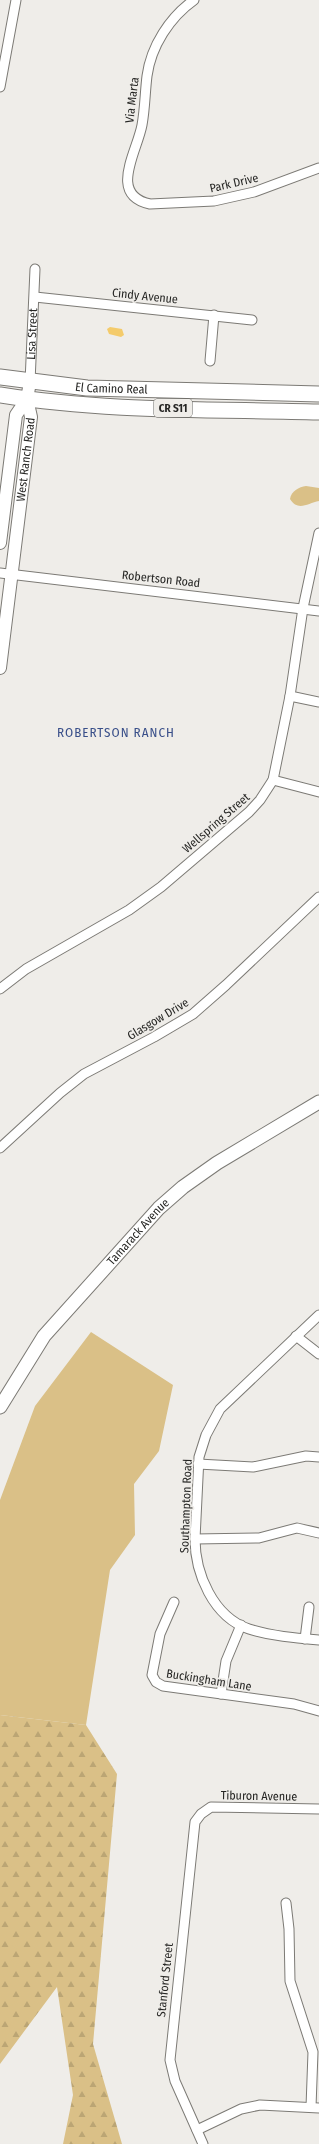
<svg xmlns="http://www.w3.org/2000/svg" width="319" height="2144" font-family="'Fira Sans Condensed',sans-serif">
<defs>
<pattern id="forest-firs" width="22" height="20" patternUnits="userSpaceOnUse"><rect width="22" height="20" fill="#dac087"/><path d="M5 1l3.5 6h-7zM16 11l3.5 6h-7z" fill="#bba574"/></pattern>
</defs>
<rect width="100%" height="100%" fill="#efede9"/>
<g fill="#dac087">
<path d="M306 486 319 488V501C308 503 298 512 290 499 291 491 299 487 306 486Z"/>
<path d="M91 1332 173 1385 159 1451 134 1484 135 1535 110 1570 86 1725 0 1715V1500L35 1406Z"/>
</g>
<path fill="url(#forest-firs)" d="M0 1715 86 1725 117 1774 93 2044 122 2144H63L73 2095 57 1987 0 2064Z"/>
<path fill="#f4cb6b" d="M110 327 122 329 124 335 121 337 109 334 107 329Z"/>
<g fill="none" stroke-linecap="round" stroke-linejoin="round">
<defs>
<g id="minor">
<path d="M194 0C170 17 151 46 147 76 145 92 145 109 142 125 137 152 108 195 150 204L214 201 254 192 319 168"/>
<path d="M0 87 16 0"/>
<path d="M35 297 252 320"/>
<path d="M210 361 214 315"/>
<path id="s1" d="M30 382 35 269"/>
<path d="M0 573 319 611"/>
<path d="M290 696 319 702"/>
<path d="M273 780 319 792"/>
<path d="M0 989 26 969 129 910 161 887 249 812 260 800 273 780 290 696 303 608 319 533"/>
<path d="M0 1148 60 1093 84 1074 154 1037 193 1014 226 985 319 897"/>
<path d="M319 1315 220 1409 206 1435 199 1457 195 1539C195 1573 213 1617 249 1629 271 1636 295 1638 319 1640"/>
<path d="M296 1336 319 1354"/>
<path d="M198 1464 253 1467 306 1456 319 1457"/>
<path d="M195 1539 259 1538 297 1528 319 1533"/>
<path d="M174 1602 160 1634 152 1675 156 1682 163 1686 294 1704 319 1711"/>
<path d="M305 1639 309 1607"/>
<path d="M221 1694 226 1661 241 1625"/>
<path d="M286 1903 289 1929 290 1981 313 2052 311 2107"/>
<path d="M197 2130 241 2109 260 2105 319 2108"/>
<path d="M203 2144 175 2081 170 2060 195 1822 201 1814 211 1807 319 1809"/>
</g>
<g id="tertiary">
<path d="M0 543 16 415 27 399"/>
<path id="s2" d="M0 668 31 417 27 399 30 382"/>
</g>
<g id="secondary">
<path id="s3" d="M0 1407 44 1336 159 1208 183 1187 217 1163 319 1102"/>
</g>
<g id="primary">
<path id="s4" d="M0 377 87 388 319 394"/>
<path d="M0 395C105 412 213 409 319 412"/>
</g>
</defs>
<use href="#minor" stroke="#7c7a75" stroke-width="11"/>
<use href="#tertiary" stroke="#7c7a75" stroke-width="14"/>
<use href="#secondary" stroke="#7c7a75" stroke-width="15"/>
<use href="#primary" stroke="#7c7a75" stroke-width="17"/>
<use href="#minor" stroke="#fff" stroke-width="9"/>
<use href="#tertiary" stroke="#fff" stroke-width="12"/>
<use href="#secondary" stroke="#fff" stroke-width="13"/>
<use href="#primary" stroke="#fff" stroke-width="15"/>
</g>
<g text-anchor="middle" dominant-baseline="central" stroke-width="3.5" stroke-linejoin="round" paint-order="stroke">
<rect fill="#efede9" stroke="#62625f" stroke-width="1" x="154" y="399" width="38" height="18" rx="3"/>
<g font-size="11" font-weight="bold" fill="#262624">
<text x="173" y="408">CR S11</text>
</g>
<g font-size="12" fill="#262624" stroke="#efede9">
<text transform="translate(132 100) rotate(-83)">Via Marta</text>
<text transform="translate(234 183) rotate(-13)">Park Drive</text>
<text transform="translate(145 296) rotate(6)">Cindy Avenue</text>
<text stroke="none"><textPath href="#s1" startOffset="48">Lisa Street</textPath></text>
<text stroke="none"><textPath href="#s4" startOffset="112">El Camino Real</textPath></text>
<text stroke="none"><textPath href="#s2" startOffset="210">West Ranch Road</textPath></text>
<text transform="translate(161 579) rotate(6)">Robertson Road</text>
<text transform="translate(216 823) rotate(-41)">Wellspring Street</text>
<text transform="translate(158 1019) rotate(-31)">Glasgow Drive</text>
<text stroke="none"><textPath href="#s3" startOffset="224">Tamarack Avenue</textPath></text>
<text transform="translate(186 1506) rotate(-88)">Southampton Road</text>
<text transform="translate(209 1680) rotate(9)">Buckingham Lane</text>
<text transform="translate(259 1796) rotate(1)">Tiburon Avenue</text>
<text transform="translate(165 1980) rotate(-84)">Stanford Street</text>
</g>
<g font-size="13" letter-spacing="1" fill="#394f89" stroke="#efede9">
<text x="116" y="732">ROBERTSON RANCH</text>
</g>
</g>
</svg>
